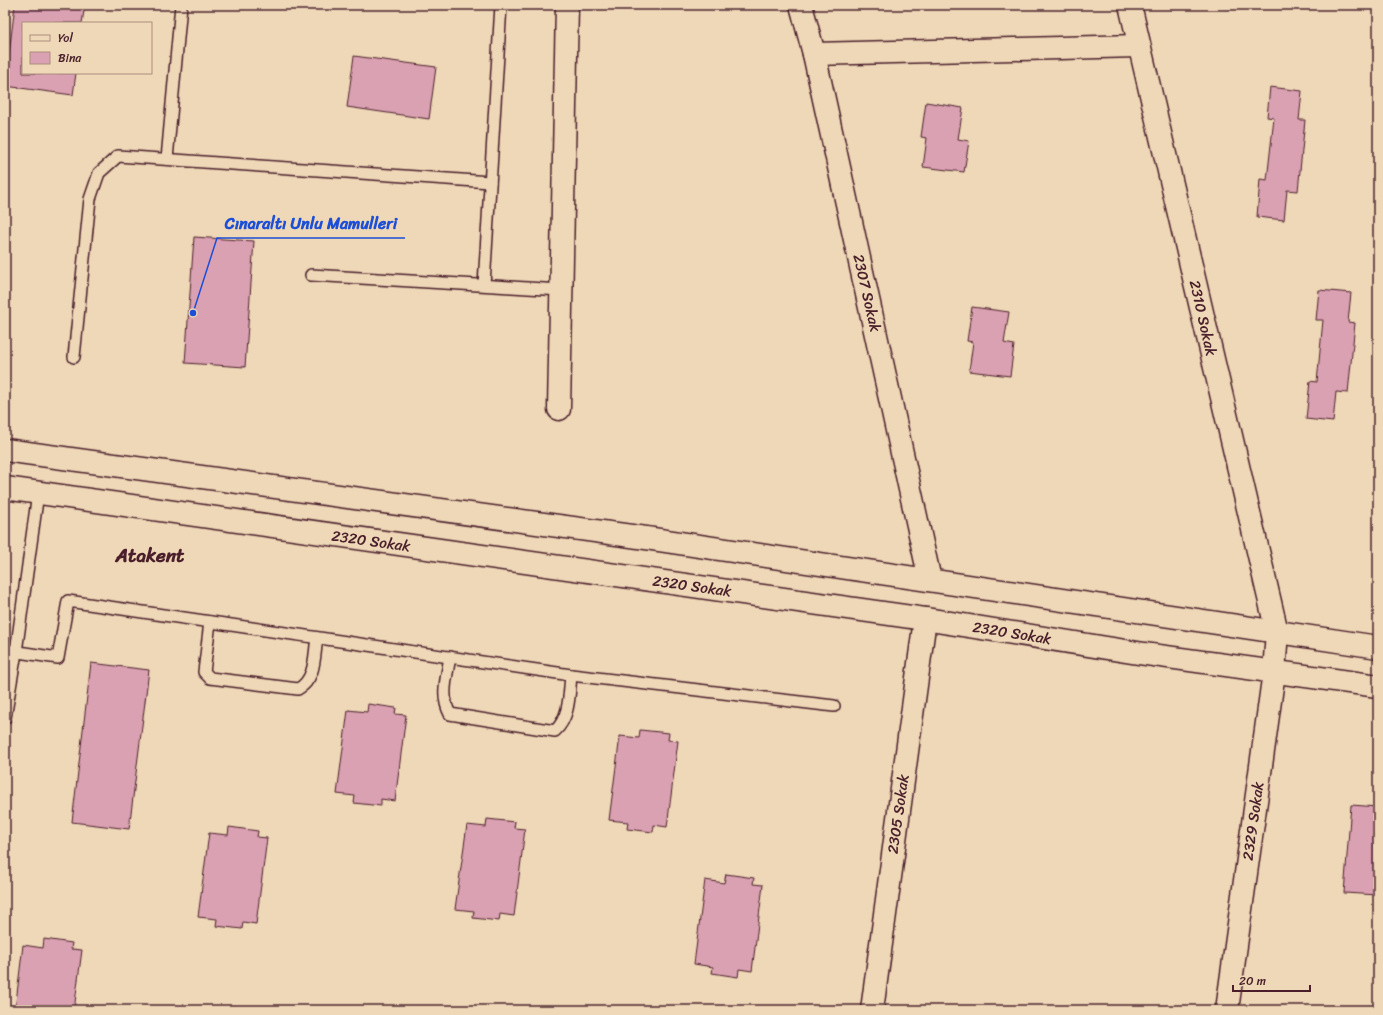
<svg xmlns="http://www.w3.org/2000/svg" width="1383" height="1015" font-family="Sriracha,sans-serif">
<rect width="100%" height="100%" fill="#eed8b7"/>
<filter id="ink" filterUnits="userSpaceOnUse"><feTurbulence type="fractalNoise" baseFrequency=".025" numOctaves="2"/><feDisplacementMap in="SourceGraphic" scale="8" xChannelSelector="R" yChannelSelector="G"/><feConvolveMatrix kernelMatrix="1 2 1 2 8 2 1 2 1" color-interpolation-filters="sRGB"/></filter>
<g filter="url(#ink)">
<path fill="#e8c8b6" d="M1311 1006 1345 1010H1310Z"/>
<g fill="#daa1b2" stroke="#4a1f2b">
<path d="M15 5H85L82 23H23V73H76L73 95 5 86Z"/>
<path d="M1203 5H1230V8Z"/>
<path d="M354 56 436 67 429 119 347 107Z"/>
<path d="M1270 87 1302 91 1299 120H1305L1298 191 1287 190 1284 220 1257 217 1260 179 1267 180 1274 118 1267 117Z"/>
<path d="M926 102 963 108 958 139 969 141 964 172 923 167 927 138 921 137Z"/>
<path d="M194 237 254 241 245 367 185 363Z"/>
<path d="M1319 290 1351 293 1348 322 1355 323 1348 393 1336 392 1333 422 1306 419 1310 381 1317 382 1323 320H1316Z"/>
<path d="M972 307 1009 312 1004 343 1014 345 1010 376 969 371 973 342 967 341Z"/>
<path d="M91 663 149 670 129 829 72 822Z"/>
<path d="M368 704 396 708 395 714 406 715 395 801 381 799V806L354 803 355 796 337 794 348 710 367 712Z"/>
<path d="M640 730 669 733 668 740 678 741 667 827 654 825 653 832 627 829 628 822 609 820 620 736 639 738Z"/>
<path d="M1351 805 1378 807V895L1344 893Z"/>
<path d="M487 819 515 822 514 828 525 829 514 916 500 914 499 921 473 918 474 911 455 909 467 825 486 827Z"/>
<path d="M229 827 258 831 257 837 267 838 256 924 243 922 242 929 216 926 217 919 198 917 209 833 228 835Z"/>
<path d="M726 874 754 878 753 884 763 885 752 971 739 969 738 977 712 973 713 967 694 964 705 880 724 883Z"/>
<path d="M44 939 72 943 71 949 82 950 74 1010H15L23 945 43 948Z"/>
<path d="M1375 1001H1378V1010H1374Z"/>
</g>
<g fill="none" stroke-linecap="round" stroke-linejoin="round">
<defs>
<g id="service">
<path d="M167 159 181 5"/>
<path d="M311 275 561 290"/>
<path d="M484 285 501 5"/>
<path d="M74 357 90 199 99 173 118 156 490 182"/>
<path d="M210 622 204 672 210 678 298 689C316 679 314 656 317 638"/>
<path d="M5 650 58 658 68 601 571 675 834 706"/>
<path d="M450 657C447 676 440 696 450 714L555 731C570 717 569 695 571 675"/>
<path d="M5 718 16 652 38 493"/>
</g>
<g id="minor">
<path d="M801 5 814 54 930 580"/>
<path d="M1130 5 1277 632 1274 672 1227 1010"/>
<path d="M814 54 1138 46"/>
<path d="M559 409 567 5"/>
<path d="M872 1010 925 619"/>
</g>
<g id="tertiary">
<path d="M5 450 646 538 1378 647"/>
<path d="M5 488 925 619 1138 653 1378 686"/>
</g>
</defs>
<use href="#service" stroke="#4a1f2b" stroke-width="14"/>
<use href="#minor" stroke="#4a1f2b" stroke-width="25"/>
<use href="#tertiary" stroke="#4a1f2b" stroke-width="25"/>
<use href="#service" stroke="#eed8b7" stroke-width="11"/>
<use href="#minor" stroke="#eed8b7" stroke-width="22"/>
<use href="#tertiary" stroke="#eed8b7" stroke-width="22"/>
</g>
</g>
<g text-anchor="middle" dominant-baseline="central" stroke-width="3" stroke-linejoin="round" paint-order="stroke">
<g font-size="15" fill="#4a1f2b" stroke="#eed8b7">
<text transform="translate(867 293) rotate(77)">2307 Sokak</text>
<text transform="translate(1203 318) rotate(77)">2310 Sokak</text>
<text transform="translate(371 541) rotate(8)">2320 Sokak</text>
<text transform="translate(692 586) rotate(8)">2320 Sokak</text>
<text transform="translate(1012 633) rotate(9)">2320 Sokak</text>
<text transform="translate(898 814) rotate(-82)">2305 Sokak</text>
<text transform="translate(1253 821) rotate(-82)">2329 Sokak</text>
</g>
<g font-size="19" font-weight="bold" fill="#4a1f2b" stroke="#eed8b7">
<text x="150" y="555">Atakent</text>
</g>
</g>
<path fill="none" stroke="#1d4ed8" stroke-width="1.5" d="M193 313L217 238H405"/>
<circle fill="#1d4ed8" stroke="#eed8b7" stroke-width="1.5" cx="193" cy="313" r="4"/>
<g font-size="16" text-anchor="middle" font-weight="bold" fill="#1d4ed8" stroke="#eed8b7" stroke-width="3" stroke-linejoin="round" paint-order="stroke">
<text x="311" y="229">Cınaraltı Unlu Mamulleri</text>
</g>
<rect width="1383" height="1015" fill="none" stroke="#eed8b7" stroke-width="20"/>
<rect x="10" y="10" width="1363" height="995" fill="none" stroke="#4a1f2b" stroke-width="1.5" filter="url(#ink)"/>
<rect x="22" y="22" width="130" height="52" fill="#eed8b7" stroke="#ac8e7f"/>
<rect x="30" y="35" width="20" height="6" fill="#eed8b7" stroke="#ac8e7f"/>
<text x="58" y="42" font-size="12" fill="#4a1f2b">Yol</text>
<rect x="30" y="52" width="20" height="12" fill="#daa1b2" stroke="#ac8e7f"/>
<text x="58" y="62" font-size="12" fill="#4a1f2b">Bina</text>
<path d="M1233 985v6h77v-6" fill="none" stroke="#4a1f2b" stroke-width="2"/>
<text x="1239" y="985" font-size="12" fill="#4a1f2b" stroke="#eed8b7" stroke-width="3" paint-order="stroke">20 m</text>
</svg>
